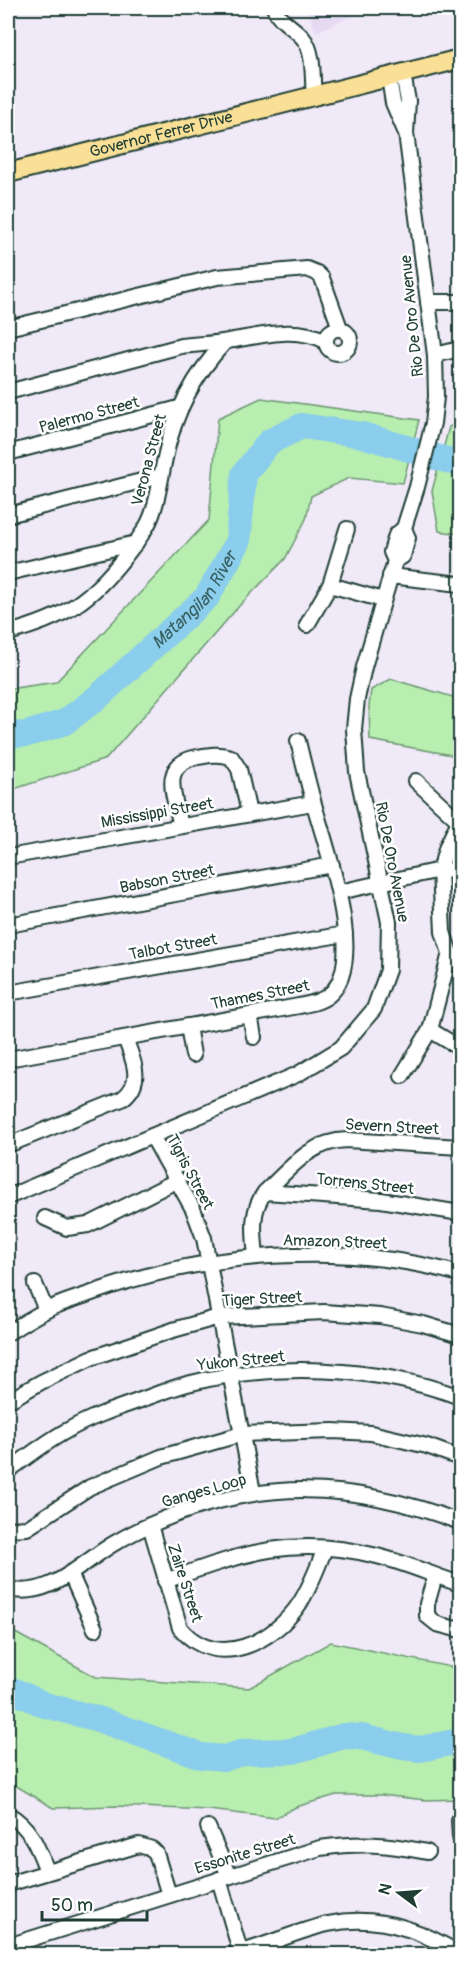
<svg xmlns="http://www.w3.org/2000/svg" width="468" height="1962" font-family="Pangolin,sans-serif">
<rect width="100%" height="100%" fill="#f0e9f8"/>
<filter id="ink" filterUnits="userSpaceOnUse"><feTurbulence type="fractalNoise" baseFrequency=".0167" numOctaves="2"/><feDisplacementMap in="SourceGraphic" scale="12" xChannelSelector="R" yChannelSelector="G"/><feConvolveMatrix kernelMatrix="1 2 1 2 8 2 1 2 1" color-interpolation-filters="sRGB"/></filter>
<g filter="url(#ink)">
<path fill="#e6daf3" d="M306 8H370L316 32Z"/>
<g fill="#b8eeb0" stroke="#6c9672" stroke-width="1.5">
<path d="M261 398 419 420 403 483 349 478 311 496 306 519 285 559 240 605 106 759 8 791V689L56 682 209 520 218 418Z"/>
<path d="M460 421V534L439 531 432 491 449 427Z"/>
<path d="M391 679 460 699V753L452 755 370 740 369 706 371 690Z"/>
<path d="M8 1629 96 1677 249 1688 331 1642 460 1669V1799L426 1800 381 1795H336L296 1807 275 1818 209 1810 116 1806 53 1808 8 1781 11 1775 8 1772Z"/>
</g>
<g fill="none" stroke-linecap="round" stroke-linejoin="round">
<g stroke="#8acdec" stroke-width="26">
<path id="s1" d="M8 735 27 734 65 722 98 697 207 597 238 542 244 474 269 442 302 426 362 435 460 464"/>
<path d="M8 1688 45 1705 98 1719 201 1756 225 1758 244 1752 293 1751 344 1736 361 1737 403 1747 420 1749 460 1741"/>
</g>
<defs>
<g id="minor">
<path d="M274 8C280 22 294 27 303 38 315 52 312 80 314 97"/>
<path d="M389 78 393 103 405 131"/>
<path d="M428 302H460"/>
<path d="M8 328 217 277 307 269 317 273 322 278 340 328"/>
<circle cx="338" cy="341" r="12"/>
<path d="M435 355 460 349"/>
<path d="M8 392 181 346C196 344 213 344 228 341 261 336 295 325 326 341"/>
<path d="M8 453 179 408"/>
<path d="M8 515 161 476"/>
<path d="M395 561 403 556 408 538 404 528"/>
<path d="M8 573 136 543"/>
<path d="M390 576 460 584"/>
<path d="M330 585 383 600"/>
<path d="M307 625 330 585 347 529"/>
<path d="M8 633C64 618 91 601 127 554 137 541 148 528 153 512 159 494 161 476 165 458 174 413 194 375 225 342"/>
<path d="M416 781 459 821"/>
<path d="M460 819 447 846 440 870 443 932 450 953 460 963"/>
<path d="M181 826C175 797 158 764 198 757 209 755 219 753 231 757L239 769 249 813"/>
<path d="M8 857 313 803"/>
<path d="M339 892 440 870 460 871"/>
<path d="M8 925 332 865"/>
<path d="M8 993 345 934"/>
<path d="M250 1015 254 1037"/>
<path d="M188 1026 193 1055"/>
<path d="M430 1030 460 1048"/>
<path d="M8 1059 299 1006C309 1004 321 1002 329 995 369 962 325 845 314 804 308 783 303 762 298 741"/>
<path d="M402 1076 430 1030 450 953"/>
<path d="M152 1136 193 1209 204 1238 253 1492"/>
<path d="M8 1145 122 1099C145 1082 133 1060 125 1038"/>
<path d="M265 1192 381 1200 460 1213"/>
<path d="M8 1197 298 1074 341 1048 374 1009 388 970 389 922 357 772 354 729 357 699 364 667 395 561 391 552 396 535 404 528 417 487 433 423 436 397 435 355 406 133 408 101 403 74"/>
<path d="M45 1218 67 1228 88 1225 178 1180"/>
<path d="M256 1257C254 1234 250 1211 265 1192 290 1169 310 1141 347 1140L460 1147"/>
<path d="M35 1284 46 1310"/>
<path d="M8 1333C20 1325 33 1317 47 1310 60 1303 75 1299 89 1294 204 1252 342 1241 460 1274"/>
<path d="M8 1401 41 1382 91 1358 173 1330 219 1317 324 1312 380 1316 423 1324 460 1335"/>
<path d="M8 1471C27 1457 47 1441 68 1430 89 1418 112 1410 135 1402 152 1396 169 1389 187 1384 274 1362 376 1366 460 1397"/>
<path d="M150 1525 180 1628C217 1672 274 1642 300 1603 311 1585 318 1567 325 1548"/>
<path d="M8 1529 27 1528 90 1487 161 1457 242 1434 333 1431 371 1433 427 1446 460 1458"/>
<path d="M70 1573 95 1629"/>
<path d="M435 1576 427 1604V1616L437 1624 460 1630"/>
<path d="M165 1581C244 1553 293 1535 377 1556 406 1563 432 1575 460 1584"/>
<path d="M8 1589C49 1599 80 1564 113 1544 125 1537 138 1530 150 1525 257 1477 352 1481 460 1522"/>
<path d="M8 1814C31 1827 38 1848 47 1871"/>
<path d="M459 1820 460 1837"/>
<path d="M208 1827 229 1876"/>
<path d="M219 1879 241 1954"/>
<path d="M8 1884 139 1845 152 1849 156 1853 169 1895"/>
<path d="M8 1946 320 1848C361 1842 387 1844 427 1852"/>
<path d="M235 1954C266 1946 296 1931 328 1924 375 1914 420 1929 459 1954"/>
</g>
<g id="major">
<path id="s2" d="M8 173 460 59"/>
</g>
</defs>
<use href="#minor" stroke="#1f3d34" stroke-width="18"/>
<use href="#major" stroke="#1f3d34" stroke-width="22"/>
<use href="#minor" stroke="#fff" stroke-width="14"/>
<use href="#major" stroke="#f9e096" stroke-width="18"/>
</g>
</g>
<g text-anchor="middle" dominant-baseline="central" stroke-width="5" stroke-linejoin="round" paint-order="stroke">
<g font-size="16" fill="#1f3d34" stroke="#fff">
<text stroke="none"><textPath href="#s2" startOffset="158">Governor Ferrer Drive</textPath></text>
<text transform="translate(412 316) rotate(-96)">Rio De Oro Avenue</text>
<text transform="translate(89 415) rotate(-15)">Palermo Street</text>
<text transform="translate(149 460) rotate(-75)">Verona Street</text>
<text transform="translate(157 813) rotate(-10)">Mississippi Street</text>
<text transform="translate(392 862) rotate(79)">Rio De Oro Avenue</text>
<text transform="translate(167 879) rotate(-11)">Babson Street</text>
<text transform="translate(173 947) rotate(-10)">Talbot Street</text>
<text transform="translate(260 995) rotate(-11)">Thames Street</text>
<text transform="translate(392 1127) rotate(3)">Severn Street</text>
<text transform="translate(190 1172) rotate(62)">Tigris Street</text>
<text transform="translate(365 1184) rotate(6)">Torrens Street</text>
<text transform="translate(335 1242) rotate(2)">Amazon Street</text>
<text transform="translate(262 1299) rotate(-3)">Tiger Street</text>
<text transform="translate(241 1361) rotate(-6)">Yukon Street</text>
<text transform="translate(204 1491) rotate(-16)">Ganges Loop</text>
<text transform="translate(185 1583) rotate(72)">Zaire Street</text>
<text transform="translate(245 1854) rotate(-17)">Essonite Street</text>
</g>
<g font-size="18" font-style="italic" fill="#3a6162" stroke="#fff">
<text stroke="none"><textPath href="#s1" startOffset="238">Matangilan River</textPath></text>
</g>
</g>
<rect width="468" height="1962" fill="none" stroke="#fff" stroke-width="30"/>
<rect x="15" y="15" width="438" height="1932" fill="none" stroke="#1f3d34" stroke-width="2" filter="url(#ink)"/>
<g transform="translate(399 1893) rotate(286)" stroke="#ffffff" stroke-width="4.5" paint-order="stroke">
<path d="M0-4.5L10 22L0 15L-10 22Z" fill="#1f3d34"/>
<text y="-9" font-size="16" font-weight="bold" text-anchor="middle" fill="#1f3d34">N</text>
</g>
<path d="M42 1911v9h105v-9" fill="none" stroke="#1f3d34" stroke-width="3"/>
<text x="51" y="1911" font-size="18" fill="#1f3d34" stroke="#ffffff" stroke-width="4.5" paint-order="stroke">50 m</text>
</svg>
